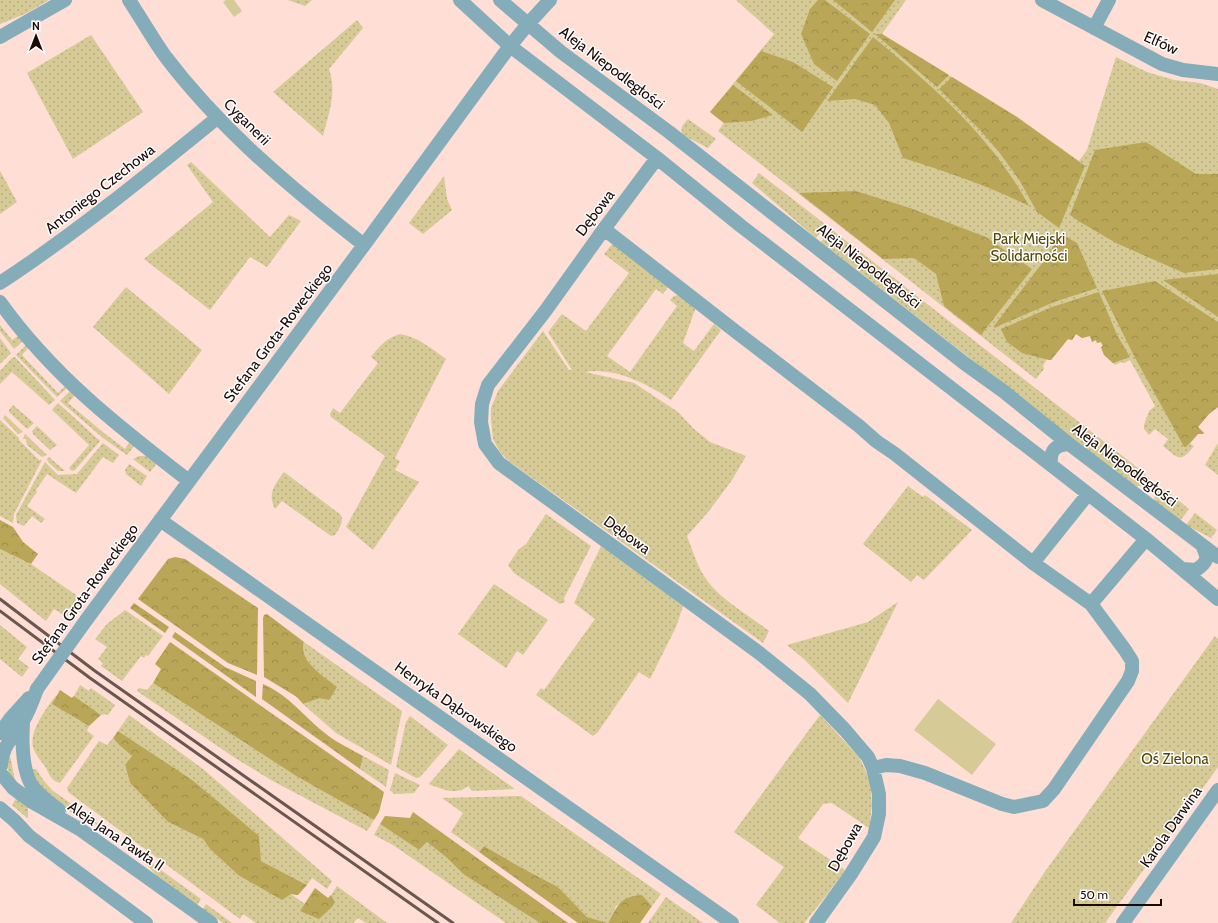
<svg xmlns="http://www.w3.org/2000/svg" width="1218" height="923" viewBox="0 0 1218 923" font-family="Cabin,sans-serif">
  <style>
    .grass { fill: url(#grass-dots) }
    .forest { fill: url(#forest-crowns) }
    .pitch { fill: #d6ca96 }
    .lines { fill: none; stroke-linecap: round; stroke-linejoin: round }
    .minor { stroke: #85adb9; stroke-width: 14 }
    .rail { stroke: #6c5650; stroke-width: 3 }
    .minor-bridge { stroke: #85adb9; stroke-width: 14 }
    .labels { text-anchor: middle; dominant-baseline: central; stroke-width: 3; stroke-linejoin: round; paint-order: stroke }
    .street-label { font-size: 15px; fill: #1a0905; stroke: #fff }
    .park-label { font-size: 15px; fill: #534603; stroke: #fff }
  </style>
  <defs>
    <pattern id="grass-dots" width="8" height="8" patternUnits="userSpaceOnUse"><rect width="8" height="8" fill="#d6ca96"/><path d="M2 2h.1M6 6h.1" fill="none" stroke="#b7ac80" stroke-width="1.8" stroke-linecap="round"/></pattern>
    <pattern id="forest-crowns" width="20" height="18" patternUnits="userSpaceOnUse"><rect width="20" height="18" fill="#b9a757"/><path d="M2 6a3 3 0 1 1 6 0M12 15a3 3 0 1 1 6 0" fill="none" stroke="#9e8e4a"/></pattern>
  </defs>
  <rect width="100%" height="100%" fill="#feded5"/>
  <path class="grass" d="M 0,0 L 49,0 L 27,13 L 0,24 Z
    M 288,0 L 312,0 L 305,6 Z
    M 736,0 L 906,0 L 882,34 L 1017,117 L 1079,161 L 1087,150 L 1116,57 L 1147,72 L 1174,80 L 1200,83 L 1218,89 L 1218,407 L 1209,414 L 1198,427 L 1204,433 L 1203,434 L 1198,434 L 1190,444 L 1194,446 C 1180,464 1178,458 1163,446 L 1168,439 L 1155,429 L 1149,435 L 1144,429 L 1144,425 L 1149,411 L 1155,406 L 1130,360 L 1124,363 L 1121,362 L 1115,365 L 1104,355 L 1101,347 L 1103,346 L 1101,342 L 1097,343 L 1096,340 L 1092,342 L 1090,336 L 1082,338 L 1076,334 L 1072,340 L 1068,339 L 1051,360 L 1047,359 L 1043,366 L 1044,369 L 1036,379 L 718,131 L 724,123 L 710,112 L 774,34 Z
    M 357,20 L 363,28 L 329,69 C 337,93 329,112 323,136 L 273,92 Z
    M 91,35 L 143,112 L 73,159 L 27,73 Z
    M 688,119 L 716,139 L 708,148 L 683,135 C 679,128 684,124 688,119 Z
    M 191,162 L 270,237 L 289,215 L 301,221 L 267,267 L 250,257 L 210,310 L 144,259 L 213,202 L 187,165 Z
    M 0,171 L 17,202 L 0,214 Z
    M 759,173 L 826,225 L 816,238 L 752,183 Z
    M 444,176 L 447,199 L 452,210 L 423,234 L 409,223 Z
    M 831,229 L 1143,472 L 1150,480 C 1144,486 1139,488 1131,484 L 821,242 Z
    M 613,243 L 668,287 L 663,294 L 656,289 L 607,356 L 630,372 L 677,306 L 670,300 L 674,296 L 678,295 L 696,307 L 683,343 L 694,351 L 714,324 L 721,330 L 671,400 C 648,384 614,367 585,372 L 634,383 L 678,412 L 694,429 L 710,442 L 746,456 L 732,480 L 709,511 L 687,536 C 693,551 698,570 709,583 C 723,601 751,617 769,631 L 763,643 L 510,462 L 500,452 L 493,439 L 491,419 L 491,408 L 498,391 L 543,331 L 569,370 L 572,370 L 548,332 L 562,314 L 586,331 L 629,273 L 604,254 Z
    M 126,287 L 202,350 L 169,394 L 93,327 Z
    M 0,325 L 12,340 L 21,334 L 23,341 L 14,349 L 0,331 Z
    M 400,334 C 418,337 432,349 446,359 L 395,458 L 400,461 L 395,470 L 419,482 L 373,550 L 346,527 L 385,456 L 331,417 L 330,414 L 333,408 L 340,413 L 378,363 L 371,357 C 381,345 385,339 400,334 Z
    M 0,338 L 11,353 L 0,364 Z
    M 26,345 L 29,347 L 22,355 L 58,393 L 65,386 L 67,388 L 57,397 L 16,355 Z
    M 15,357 L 55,400 L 49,405 L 12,372 L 0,384 L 0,371 L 12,358 Z
    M 70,391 L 75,395 L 68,403 L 104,433 L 125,449 L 130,441 L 135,445 L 127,455 L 103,438 L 60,401 Z
    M 58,403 L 100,441 L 75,470 L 72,471 L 69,468 L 89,445 L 52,410 Z
    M 13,405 L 34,423 L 27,429 L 9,412 L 9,410 Z
    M 5,415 L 23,432 L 18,434 L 3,418 Z
    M 0,420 L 19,438 L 19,440 L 39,460 L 42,460 L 14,514 L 13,523 L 0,516 Z
    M 37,426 L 57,445 L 50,450 L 33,434 L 32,431 Z
    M 25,434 L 47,455 L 42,457 L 27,445 L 26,439 L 23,439 Z
    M 103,443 L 119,455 L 113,463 L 103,457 L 76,493 L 47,474 L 36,490 L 37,492 L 27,506 L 45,519 L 41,523 L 32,516 L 24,526 L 17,523 L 16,515 L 45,462 L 58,475 L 77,474 Z
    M 1218,443 L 1218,475 L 1205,465 Z
    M 139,456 L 146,456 L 158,462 L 150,472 L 133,459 Z
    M 49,457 L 65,471 L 58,471 L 48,462 L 47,459 Z
    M 129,464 L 147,476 L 141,486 L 126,474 L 125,470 Z
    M 284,472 L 341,515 C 344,522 339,529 335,535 L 331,536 L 282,501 L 275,509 C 267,494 275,484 284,472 Z
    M 908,486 L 923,497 L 925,495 L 972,530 L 924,580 L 917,575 L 911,582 L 863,544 Z
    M 1160,487 L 1168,492 L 1189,509 L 1180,521 L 1156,503 C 1153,496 1155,493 1160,487 Z
    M 1195,513 L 1217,530 L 1211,538 L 1186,525 Z
    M 546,514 L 591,546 L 564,598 L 565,602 L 560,604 L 514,573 L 508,565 L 519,549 L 526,544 Z
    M 601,546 L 683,606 L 676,627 L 650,679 L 639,672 L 598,732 L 593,736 L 536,695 L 541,688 L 544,690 L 595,619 L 574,603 Z
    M 0,549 L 31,564 L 79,597 L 67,617 L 54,609 L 46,621 L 0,584 Z
    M 494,584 L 548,620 L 523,655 L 517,651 L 506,668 L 458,634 Z
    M 898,602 L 848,703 L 804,659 L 787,645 L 868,622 Z
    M 125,610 L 163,636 L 148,656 L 146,655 L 144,658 L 141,656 L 122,681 L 101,666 L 103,663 L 98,659 L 107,647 L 95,639 L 107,624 Z
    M 0,625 L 27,647 L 18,659 L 29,667 L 22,677 L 0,659 Z
    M 1215,636 L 1218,639 L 1218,767 L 1105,923 L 1011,923 L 1044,873 Z
    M 304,642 L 402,711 L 391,765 L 336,733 L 303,704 L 320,698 L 336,687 C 324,676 298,661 304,642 Z
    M 153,683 L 296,776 L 374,820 L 367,831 L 271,780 L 235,758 L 137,691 L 139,688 L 147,690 Z
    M 80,685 L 89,691 L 91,688 L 115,705 L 108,715 L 105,714 L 101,715 L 74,696 Z
    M 57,694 L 53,704 L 89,726 L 87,731 L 94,736 L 60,783 C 53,782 49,775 46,768 C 42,762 35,754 33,747 C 29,730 48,706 57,694 Z
    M 129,715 L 203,769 L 332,881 L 327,889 L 312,878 L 307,885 L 261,861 L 224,808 L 191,779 L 118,731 Z
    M 820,715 L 859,757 L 870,780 L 872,805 L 869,828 L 832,803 L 823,804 L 798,838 L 845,870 L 826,896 L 804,923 L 780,923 L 756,905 L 784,867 L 734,832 Z
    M 410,716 L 448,745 L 420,777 L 416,778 L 396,767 L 406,722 Z
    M 113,738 L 118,744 L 132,756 L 125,766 L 130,783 L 168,822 L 203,839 L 210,849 L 238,875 L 291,894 L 305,904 L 300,911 L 334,902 L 331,895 L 337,886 L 387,923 L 366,923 L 358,918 L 353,923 L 256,923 L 243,914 L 240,919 L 68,792 L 67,788 L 99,741 L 107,745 Z
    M 459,749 L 515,789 L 472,791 L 468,786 C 457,796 442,789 429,784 Z
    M 10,755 L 15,781 C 6,773 7,766 10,755 Z
    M 363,756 L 389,770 L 386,787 L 360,769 Z
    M 36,769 L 44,781 L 52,790 L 99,824 L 98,825 L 75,815 L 41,790 L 31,770 Z
    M 395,773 L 420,785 L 414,793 L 394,794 L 390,790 Z
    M 18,795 L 28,808 L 28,818 L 27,818 L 12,805 Z
    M 521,796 L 661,894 L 652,906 L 642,895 L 616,906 L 608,923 L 587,917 L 558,887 L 522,868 L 484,846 L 479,852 L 451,832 L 463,813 L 442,798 Z
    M 380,824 L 419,850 L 427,842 L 447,858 L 463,874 L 540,923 L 506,923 L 393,845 L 374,835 Z
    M 136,852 L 201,899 L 197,905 L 157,876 L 136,853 Z
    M 666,897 L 703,923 L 648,923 Z
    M 206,904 L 232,923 L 223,923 L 203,909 Z"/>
  <path class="forest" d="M 818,0 L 825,0 L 870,34 L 837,81 L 814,64 L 801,34 L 810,9 Z
    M 833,0 L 895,0 L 872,32 Z
    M 875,34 L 882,34 L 949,75 L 937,87 Z
    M 873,37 C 933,86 992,137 1029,206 C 987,185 947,172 903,158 L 889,123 L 875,105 L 855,99 L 827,101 Z
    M 761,51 L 793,62 L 833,87 L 802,132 L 736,81 Z
    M 952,77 L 1017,117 L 1085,166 L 1059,228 L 1037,212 L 1020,181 L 999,152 L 979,129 L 939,89 Z
    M 733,85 L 773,115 L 751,121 L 724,123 L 710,112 Z
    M 1146,142 L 1196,174 L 1218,174 L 1218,269 L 1184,273 L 1116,243 L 1080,222 L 1070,215 L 1095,150 Z
    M 856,191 L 910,208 L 986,237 L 1032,269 L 981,335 L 944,306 L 936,274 L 914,258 L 883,259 L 799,193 Z
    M 1061,234 L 1077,243 L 1097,288 L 1054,302 L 994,328 L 994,326 L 1046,258 Z
    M 1218,274 L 1218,317 L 1163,280 Z
    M 1155,281 L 1218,322 L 1218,407 L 1209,414 L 1198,427 L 1204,433 L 1203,434 L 1198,434 L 1186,447 L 1184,447 L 1177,434 L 1133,354 L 1102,291 Z
    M 1099,292 L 1117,335 L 1130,357 L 1113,363 L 1104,355 L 1101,347 L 1103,346 L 1101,342 L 1097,343 L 1096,340 L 1092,342 L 1090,336 L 1082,338 L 1076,334 L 1072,340 L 1068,339 L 1051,360 L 1049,360 L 1022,353 L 1007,342 L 1001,329 L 1052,307 Z
    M 0,520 L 13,527 L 23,542 L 38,554 L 31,564 L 0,549 Z
    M 175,557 L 185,559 L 258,608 L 257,675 L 228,663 L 138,599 L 168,559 Z
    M 134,603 L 169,627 L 165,633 L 130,608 Z
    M 267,614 L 304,642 C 298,661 324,676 337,687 L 329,700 L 320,698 L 303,704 L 297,697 L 264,677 L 263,618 L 264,615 Z
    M 175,632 L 225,667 L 256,681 L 256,697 L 172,637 Z
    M 170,642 L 384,792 L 379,812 L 374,820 L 296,776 L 153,683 L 161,669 L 155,664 Z
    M 263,684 C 290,696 303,716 326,734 C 337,743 351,749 363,756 L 360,769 L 262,699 Z
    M 60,690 L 72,698 L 74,696 L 101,715 L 89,726 L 52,704 Z
    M 118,731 L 191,779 L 259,836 L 261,861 L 307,885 L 298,895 L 291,894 L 282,900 L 238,875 L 210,849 L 203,839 L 168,822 L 130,783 L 125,765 L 132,756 L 118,744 L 113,738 Z
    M 413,812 L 568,923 L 540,923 L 463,874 L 447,858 L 427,842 L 419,850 L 380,824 L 385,816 L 410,818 Z
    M 484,846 L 522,868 L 558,887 L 587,917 L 608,923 C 617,906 621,896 642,895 L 652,906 L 640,923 L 578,923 L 479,852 Z
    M 315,888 L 328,898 L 331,895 L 335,902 L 332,907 L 319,919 L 300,911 Z"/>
  <path class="pitch" d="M 226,0 L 234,0 L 242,11 L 234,17 L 223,2 Z
    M 938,699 L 996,744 L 972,775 L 914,730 Z"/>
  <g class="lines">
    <path class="minor" d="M 129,0 C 141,18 152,38 165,56 C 221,130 292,189 364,245
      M 460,0 L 510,46 L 657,158 L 741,226 L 1051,465 L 1146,539 L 1218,599
      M 500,0 L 561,52 L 669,132 L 964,363 L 1003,391 L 1069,444 L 1218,557
      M 1042,0 L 1162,64 L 1183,70 L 1218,74
      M 1094,28 L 1109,0
      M 0,37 L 65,0
      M 657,158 L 604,229 L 546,310 L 488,385 L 482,404 L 481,422 L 485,444 L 499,463 L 758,652 L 810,694 L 845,730 L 868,757 L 873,768 L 879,794 L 879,814 L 874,837 L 851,874 L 816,923
      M 604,229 L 735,331 L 859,426 L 876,441 L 895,454 L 1033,563 L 1091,604 L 1125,650 L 1132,661 L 1132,671 L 1128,681 L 1054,789 L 1043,801 L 1014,807 L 1002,804 L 925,773 L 900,766 L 886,765 L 873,768
      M 0,283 C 76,233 147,175 217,118
      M 0,302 C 52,375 119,427 189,481
      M 1051,465 C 1050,451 1054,445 1069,444
      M 160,520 L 732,923
      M 1033,563 L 1088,494
      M 1182,569 L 1196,570 C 1209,561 1208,558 1202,545
      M 1091,604 L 1146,539
      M 87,619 L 364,245 L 510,46 L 528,24 L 550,0
      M 23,722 C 22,740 22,768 31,784 C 37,794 50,803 59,810
      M 0,733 L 10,719 L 29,698
      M 1,766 C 3,742 13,740 23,721 C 29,711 33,700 37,689
      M 3,776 L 13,788 L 32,802 L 81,830 L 211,923
      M 0,808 L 15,821 L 29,836 L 146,923
      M 1123,923 L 1218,790"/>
    <path class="rail" d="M 0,599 L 95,671 L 453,923
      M 0,611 L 90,678 L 438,923"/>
    <path class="minor-bridge" d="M 37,689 L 87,619"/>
  </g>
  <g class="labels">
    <g class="street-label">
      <text transform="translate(1161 43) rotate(24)">Elfów</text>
      <text transform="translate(612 68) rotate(37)">Aleja Niepodległości</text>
      <text transform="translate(247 122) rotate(45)">Cyganerii</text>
      <text transform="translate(100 189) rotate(-38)">Antoniego Czechowa</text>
      <text transform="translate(595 213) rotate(-53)">Dębowa</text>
      <text transform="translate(869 266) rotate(38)">Aleja Niepodległości</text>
      <text transform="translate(278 333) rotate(-53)">Stefana Grota-Roweckiego</text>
      <text transform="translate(1125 465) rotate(37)">Aleja Niepodległości</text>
      <text transform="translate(627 535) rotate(36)">Dębowa</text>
      <text transform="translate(85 594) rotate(-54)">Stefana Grota-Roweckiego</text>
      <text transform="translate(456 707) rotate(35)">Henryka Dąbrowskiego</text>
      <text transform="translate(1171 827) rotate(-55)">Karola Darwina</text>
      <text transform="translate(116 836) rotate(34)">Aleja Jana Pawła II</text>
      <text transform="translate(845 847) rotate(-61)">Dębowa</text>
    </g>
    <g class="park-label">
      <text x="1029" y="239">Park Miejski<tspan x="1029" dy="17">Solidarności</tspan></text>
      <text x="1175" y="759">Oś Zielona</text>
    </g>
  </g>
  <g transform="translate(36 36)" stroke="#ffffff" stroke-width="3" paint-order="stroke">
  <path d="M0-3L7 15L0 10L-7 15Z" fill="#1a0905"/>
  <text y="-6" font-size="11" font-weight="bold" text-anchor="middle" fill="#1a0905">N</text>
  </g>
  <path d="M1074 899v6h87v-6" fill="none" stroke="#1a0905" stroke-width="2"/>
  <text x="1080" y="899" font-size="12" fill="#1a0905" stroke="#ffffff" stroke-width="3" paint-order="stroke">50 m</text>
</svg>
